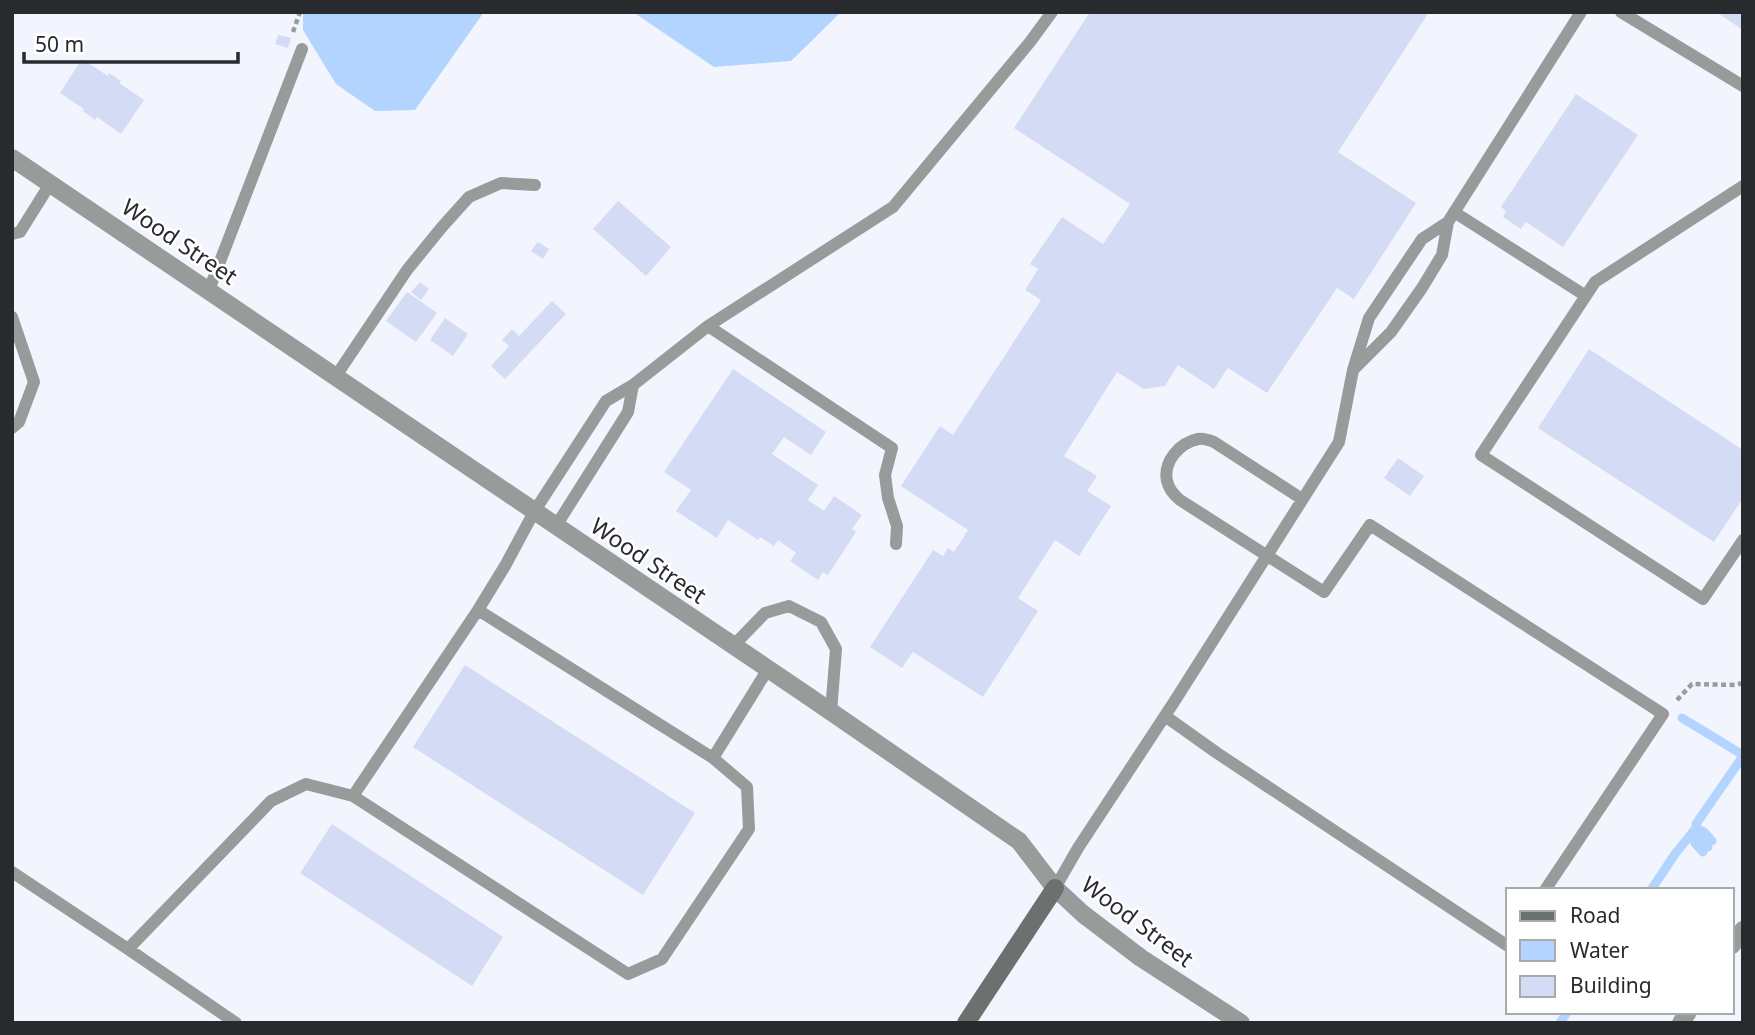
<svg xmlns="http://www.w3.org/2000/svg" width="1755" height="1035" viewBox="0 0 1755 1035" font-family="'Noto Sans',sans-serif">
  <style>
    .water { fill: #b2d4fe }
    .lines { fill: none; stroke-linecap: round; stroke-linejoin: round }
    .stream { stroke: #b2d4fe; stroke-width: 9 }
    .building { fill: #d3dcf4 }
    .path { stroke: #999ba2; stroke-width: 4.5; stroke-dasharray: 5 3.5; stroke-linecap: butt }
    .lane { stroke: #979b99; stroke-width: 12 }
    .street { stroke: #979b99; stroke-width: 18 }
    .secondary { stroke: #6b716e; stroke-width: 18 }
    .labels { text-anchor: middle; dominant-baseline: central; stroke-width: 5; stroke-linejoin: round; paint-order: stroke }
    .street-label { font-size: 23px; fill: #292a2e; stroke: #fff }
  </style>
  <rect width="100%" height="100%" fill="#f2f5fe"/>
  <path class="water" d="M 303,12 L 484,12 L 415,110 L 375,111 L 336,84 L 303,30 Z
    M 633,12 L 841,12 L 791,61 L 714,67 Z"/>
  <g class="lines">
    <path class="stream" d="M 1682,718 L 1743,755
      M 1696,829 L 1695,843 L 1703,852
      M 1697,829 L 1704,832 L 1712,841
      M 1708,847 L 1700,837 L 1696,824 L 1743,756
      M 1651,890 L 1675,854 L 1696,828
      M 1560,1023 L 1567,1012"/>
  </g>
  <path class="building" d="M 1090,12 L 1429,12 L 1338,152 L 1416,203 L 1354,299 L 1337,288 L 1267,393 L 1228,368 L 1214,389 L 1178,365 L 1165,386 L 1144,389 L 1117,372 L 1064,456 L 1097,476 L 1087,491 L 1111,506 L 1079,556 L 1055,540 L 1018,598 L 1038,611 L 983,697 L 913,652 L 902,668 L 870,647 L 933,550 L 943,556 L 948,548 L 954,552 L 968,530 L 901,486 L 940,426 L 953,435 L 1041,300 L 1025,290 L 1038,269 L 1030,264 L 1062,217 L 1103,244 L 1130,204 L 1014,128 Z
    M 1716,12 L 1743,12 L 1743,30 Z
    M 278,35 L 291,38 L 288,48 L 275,44 Z
    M 82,59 L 108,76 L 109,73 L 121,81 L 119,83 L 144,100 L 121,134 L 97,117 L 95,120 L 83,111 L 84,109 L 60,93 Z
    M 1576,94 L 1638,135 L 1563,247 L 1526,222 L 1521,229 L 1503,217 L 1506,211 L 1501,207 Z
    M 618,201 L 671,247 L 646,276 L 593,229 Z
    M 538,242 L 549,249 L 543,259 L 531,251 Z
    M 420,282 L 429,289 L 421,300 L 411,292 Z
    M 407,292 L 437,313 L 416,342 L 386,321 Z
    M 552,301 L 566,314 L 505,379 L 491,366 L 509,346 L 502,340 L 512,329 L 519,336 Z
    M 445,318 L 468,334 L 453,356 L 430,340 Z
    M 1589,349 L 1743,450 L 1743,498 L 1714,542 L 1538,428 Z
    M 733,369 L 826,432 L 811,455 L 784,437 L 772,454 L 818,485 L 808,500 L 824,511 L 834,496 L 862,515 L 852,529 L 856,532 L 828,575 L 823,572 L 818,580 L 790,561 L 796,553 L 778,540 L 774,546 L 760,537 L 758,540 L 728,520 L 717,538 L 676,511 L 691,490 L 664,472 Z
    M 1398,458 L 1424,476 L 1410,496 L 1384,478 Z
    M 465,665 L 695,813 L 643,895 L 413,747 Z
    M 332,824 L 503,937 L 472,986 L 300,873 Z"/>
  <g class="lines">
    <path class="path" d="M 293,32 L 300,12
      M 1677,700 L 1692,684 L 1735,685 L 1743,683"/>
    <path class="lane" d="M 1621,12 L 1743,86
      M 1743,186 L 1595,282 L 1481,455 L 1703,599 L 1743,540
      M 1454,212 L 1586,296
      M 1448,222 L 1442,255 L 1422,288 L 1391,332 L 1353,370 L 1369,318 L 1422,239 Z
      M 1448,222 L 1581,12
      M 12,234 L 20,232 L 50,184
      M 209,290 L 302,49
      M 12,317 L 34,382 L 19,422 L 12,428
      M 708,326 L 892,448 L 885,475 L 888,498 L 897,526 L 896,544
      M 336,376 L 407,270 L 442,227 L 469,197 L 501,183 L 535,185
      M 633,385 L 708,326 L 893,207 L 1030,42 L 1052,12
      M 1302,499 L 1214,442 C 1209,440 1203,438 1198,439 C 1179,443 1163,462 1167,481 C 1169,490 1174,495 1180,500 L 1324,592 L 1370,525 L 1663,714 L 1545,890
      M 556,526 L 628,412 L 633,385 L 606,401 L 534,512 L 505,566 L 478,610 L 353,796 L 628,974 L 662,959 L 749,829 L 747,787 L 713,758 L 768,669
      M 478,610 L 713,758
      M 733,646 L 765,613 L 789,606 L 821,622 L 836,649 L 831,712
      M 1165,716 L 1217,753 L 1508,946
      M 12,872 L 128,949 L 271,801 L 306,784 L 353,796
      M 1055,888 L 1078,848 L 1174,702 L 1339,442 L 1353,370
      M 128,949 L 236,1023"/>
    <path class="street" d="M 12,158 L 811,698 L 1019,841 L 1055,888 L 1083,914 L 1141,958 L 1241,1023
      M 1732,945 L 1743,930
      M 1681,1023 L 1688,1012"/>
    <path class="secondary" d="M 966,1023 L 1055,888"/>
  </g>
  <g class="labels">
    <g class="street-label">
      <text transform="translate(180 241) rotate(34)">Wood Street</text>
      <text transform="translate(649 560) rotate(34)">Wood Street</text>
      <text transform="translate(1138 921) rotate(37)">Wood Street</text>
    </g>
  </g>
  <rect width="1755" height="1035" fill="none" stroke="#292a2e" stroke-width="28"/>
  <rect x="1506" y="888" width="228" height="126" fill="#ffffff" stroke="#a9aaab" stroke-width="2"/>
  <rect x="1520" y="911" width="35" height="10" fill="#6b716e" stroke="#a9aaab" stroke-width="2"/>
  <text x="1570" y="923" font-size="21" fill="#292a2e">Road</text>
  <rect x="1520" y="940" width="35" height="21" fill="#b2d4fe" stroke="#a9aaab" stroke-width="2"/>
  <text x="1570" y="958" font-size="21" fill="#292a2e">Water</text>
  <rect x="1520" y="976" width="35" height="21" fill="#d3dcf4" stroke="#a9aaab" stroke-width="2"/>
  <text x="1570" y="993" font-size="21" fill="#292a2e">Building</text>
  <path d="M24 52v10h214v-10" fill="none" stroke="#292a2e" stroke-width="3.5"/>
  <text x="35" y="52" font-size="21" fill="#292a2e" stroke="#ffffff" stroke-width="5" paint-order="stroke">50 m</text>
</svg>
